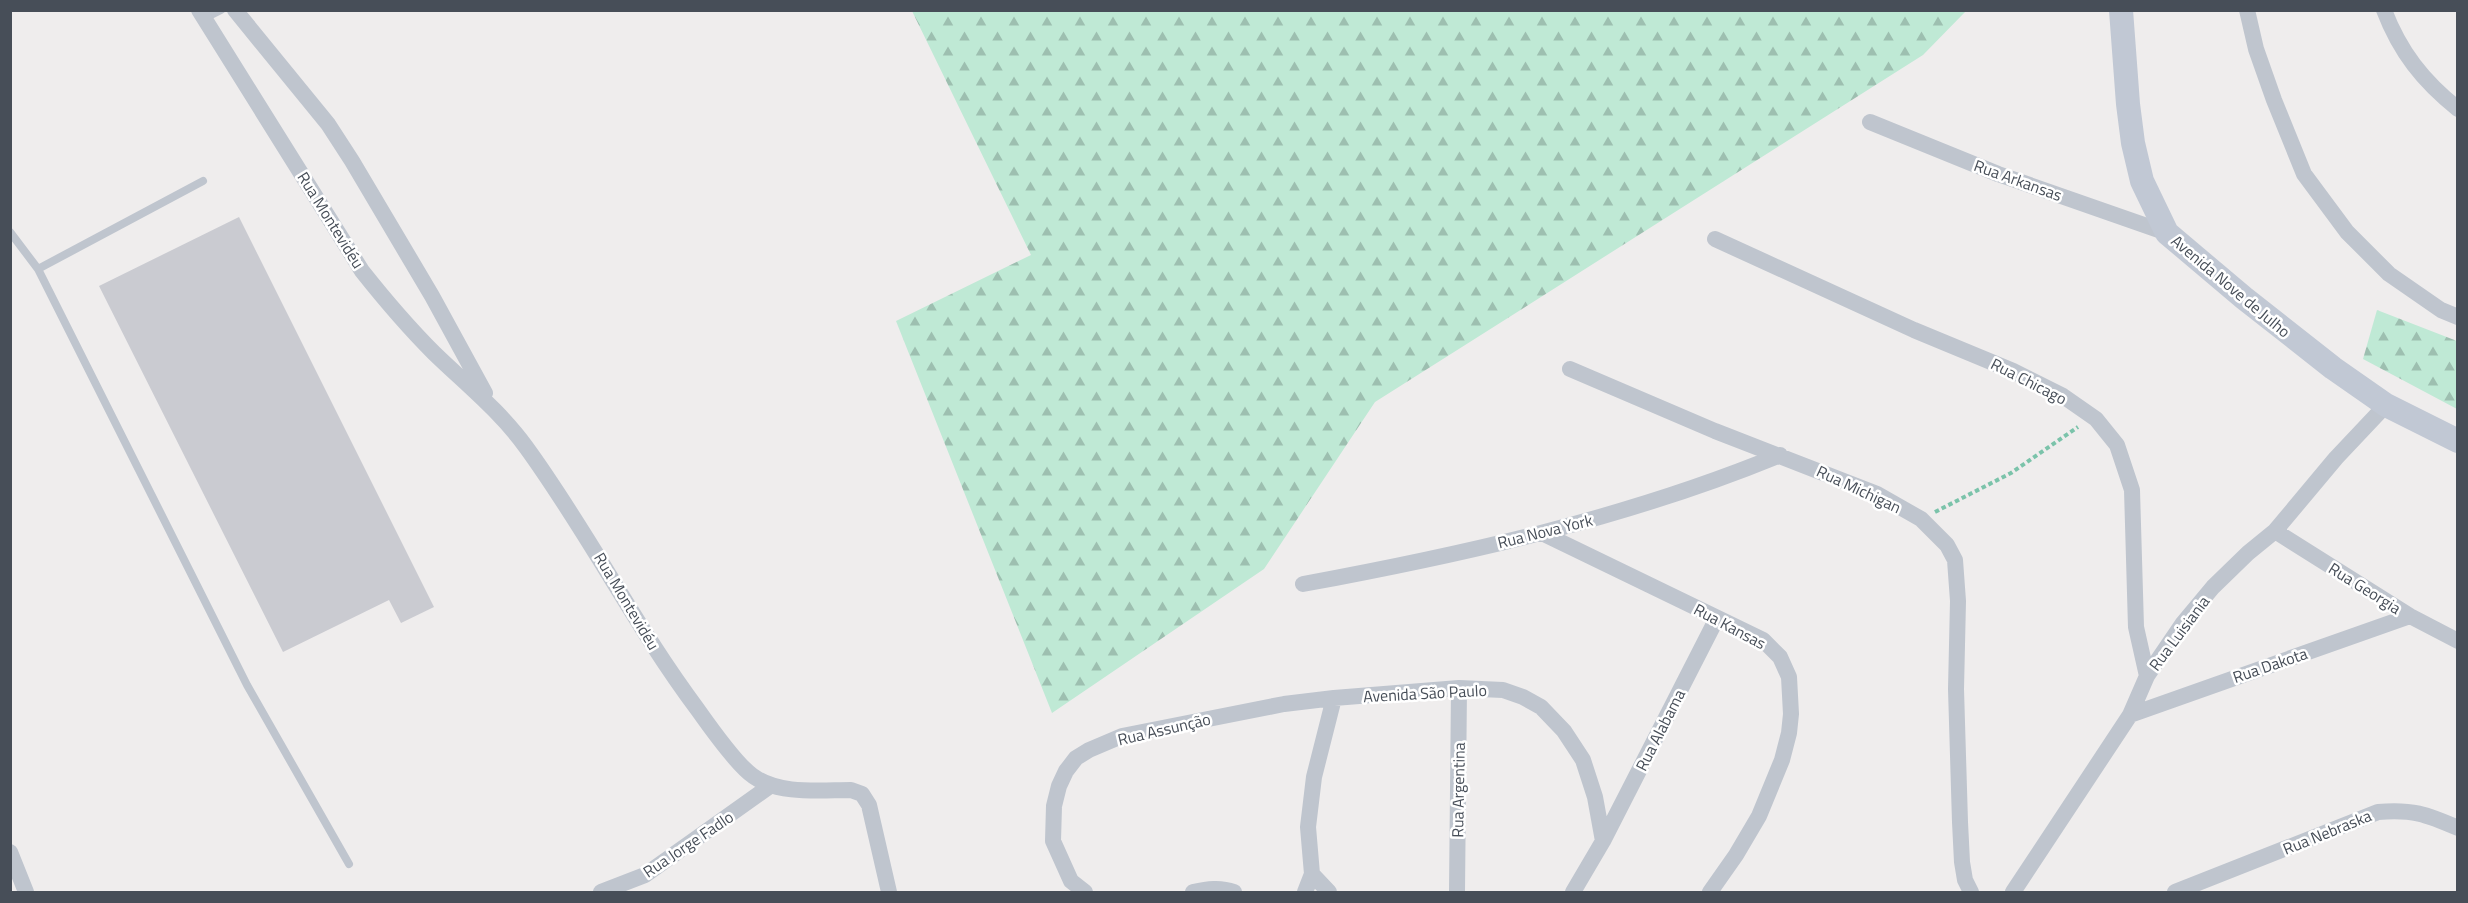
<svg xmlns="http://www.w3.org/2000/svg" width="2468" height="903" viewBox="0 0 2468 903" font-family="'Titillium Web',sans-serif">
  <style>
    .forest { fill: url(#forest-firs) }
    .building { fill: #cacbd1 }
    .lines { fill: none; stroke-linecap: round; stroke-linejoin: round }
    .path { stroke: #7bc3aa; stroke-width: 4; stroke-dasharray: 4.5 3; stroke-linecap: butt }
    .service { stroke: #bfc5ce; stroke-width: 8 }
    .minor { stroke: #bfc5ce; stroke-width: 16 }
    .secondary { stroke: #c1c8d4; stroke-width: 24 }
    .labels { text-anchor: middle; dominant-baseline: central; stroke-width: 5; stroke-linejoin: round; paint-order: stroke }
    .street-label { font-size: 16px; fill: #474e58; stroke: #fff }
  </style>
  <defs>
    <pattern id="forest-firs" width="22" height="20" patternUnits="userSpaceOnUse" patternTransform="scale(1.5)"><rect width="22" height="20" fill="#bfe9d5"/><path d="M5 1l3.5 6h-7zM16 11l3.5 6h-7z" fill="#9dbfb0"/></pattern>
  </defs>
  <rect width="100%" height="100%" fill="#efeded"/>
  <path class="forest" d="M 912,11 L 1966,11 L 1923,55 L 1375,402 L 1264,569 L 1052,713 L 896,321 L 1031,255 Z
    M 2377,310 L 2457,341 L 2457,409 L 2363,359 Z"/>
  <path class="building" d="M 239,217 L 434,607 L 401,623 L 389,600 L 283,652 L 99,286 Z"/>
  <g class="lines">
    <path class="path" d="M 1935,512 L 2011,473 L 2078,427"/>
    <path class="service" d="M 203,19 L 221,10
      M 10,232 L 38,269 L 247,685 L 349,864
      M 38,269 L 203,181"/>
    <path class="minor" d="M 199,10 L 362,271 C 385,300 408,327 434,353 C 466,384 500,411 526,447 C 588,532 635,626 698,710 C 710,727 737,765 753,776 C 779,795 820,790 851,790 L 862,794 L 869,805 L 889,892
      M 235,10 L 328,124 L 352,161 L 432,296 L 485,393
      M 2247,10 L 2256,49 L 2274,100 L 2304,174 L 2347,232 L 2389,274 L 2441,310 L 2458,317
      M 2384,10 C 2400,52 2423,81 2458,109
      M 1870,122 L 1998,174 L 2167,233
      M 1715,239 L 1914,330 L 2013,371 L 2063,396 L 2096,419 L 2117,445 L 2132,490 L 2136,627 L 2147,676
      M 1570,369 L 1715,431 L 1877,494 L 1921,519 L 1947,545 L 1955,560 L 1958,601 L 1956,689 L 1960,822 L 1962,862 L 1965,880 L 1971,892
      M 2275,531 L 2410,616 L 2458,641
      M 1542,533 L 1763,640 L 1780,657 L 1789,677 L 1791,714 L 1789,733 L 1782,760 L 1759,816 L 1736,855 L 1710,892
      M 1303,584 C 1465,554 1627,518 1780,455
      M 2130,715 L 2410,616
      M 1603,841 L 1717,618
      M 10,852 L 26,892
      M 601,892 L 645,875 L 770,786
      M 1085,892 L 1071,881 L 1053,841 L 1054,806 L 1059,786 L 1066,771 L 1076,758 L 1089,750 L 1122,736 L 1284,704 L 1334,698 L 1459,688 L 1503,690 L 1523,697 L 1541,707 L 1564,731 L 1583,760 L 1595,797 L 1603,841 L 1573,892
      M 1193,892 C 1207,889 1220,887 1234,892
      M 1305,892 L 1312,874
      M 1329,892 L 1312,874 L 1308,827 L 1314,777 L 1334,698
      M 1457,892 L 1459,688
      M 2013,892 L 2130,715 L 2147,676 L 2183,623 L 2213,587 L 2248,553 L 2275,531 L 2336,458 L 2386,405
      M 2175,892 L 2378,812 C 2412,809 2426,814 2458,828"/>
    <path class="secondary" d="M 2121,10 L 2128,104 L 2133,143 L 2142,181 L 2167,233 L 2244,298 L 2333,368 L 2386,405 L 2458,441"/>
  </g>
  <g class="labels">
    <g class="street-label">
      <text transform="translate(2018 180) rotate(20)">Rua Arkansas</text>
      <text transform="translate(331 220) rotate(58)">Rua Montevidéu</text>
      <text transform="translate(2231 286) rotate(40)">Avenida Nove de Julho</text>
      <text transform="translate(2029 381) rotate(27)">Rua Chicago</text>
      <text transform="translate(1859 489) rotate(25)">Rua Michigan</text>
      <text transform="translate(1545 531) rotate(-14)">Rua Nova York</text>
      <text transform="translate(2365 588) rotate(32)">Rua Georgia</text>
      <text transform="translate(627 601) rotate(59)">Rua Montevidéu</text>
      <text transform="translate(1730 626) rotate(28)">Rua Kansas</text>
      <text transform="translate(2179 633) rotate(-53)">Rua Luisiania</text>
      <text transform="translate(2270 665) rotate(-19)">Rua Dakota</text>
      <text transform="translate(1425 693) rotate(-3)">Avenida São Paulo</text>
      <text transform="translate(1164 729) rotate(-13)">Rua Assunção</text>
      <text transform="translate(1660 730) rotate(-63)">Rua Alabama</text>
      <text transform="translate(1458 790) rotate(-89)">Rua Argentina</text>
      <text transform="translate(2327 832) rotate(-22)">Rua Nebraska</text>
      <text transform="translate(688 844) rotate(-34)">Rua Jorge Fadlo</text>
    </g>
  </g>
  <rect width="2468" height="903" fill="none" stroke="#474e58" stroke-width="24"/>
</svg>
